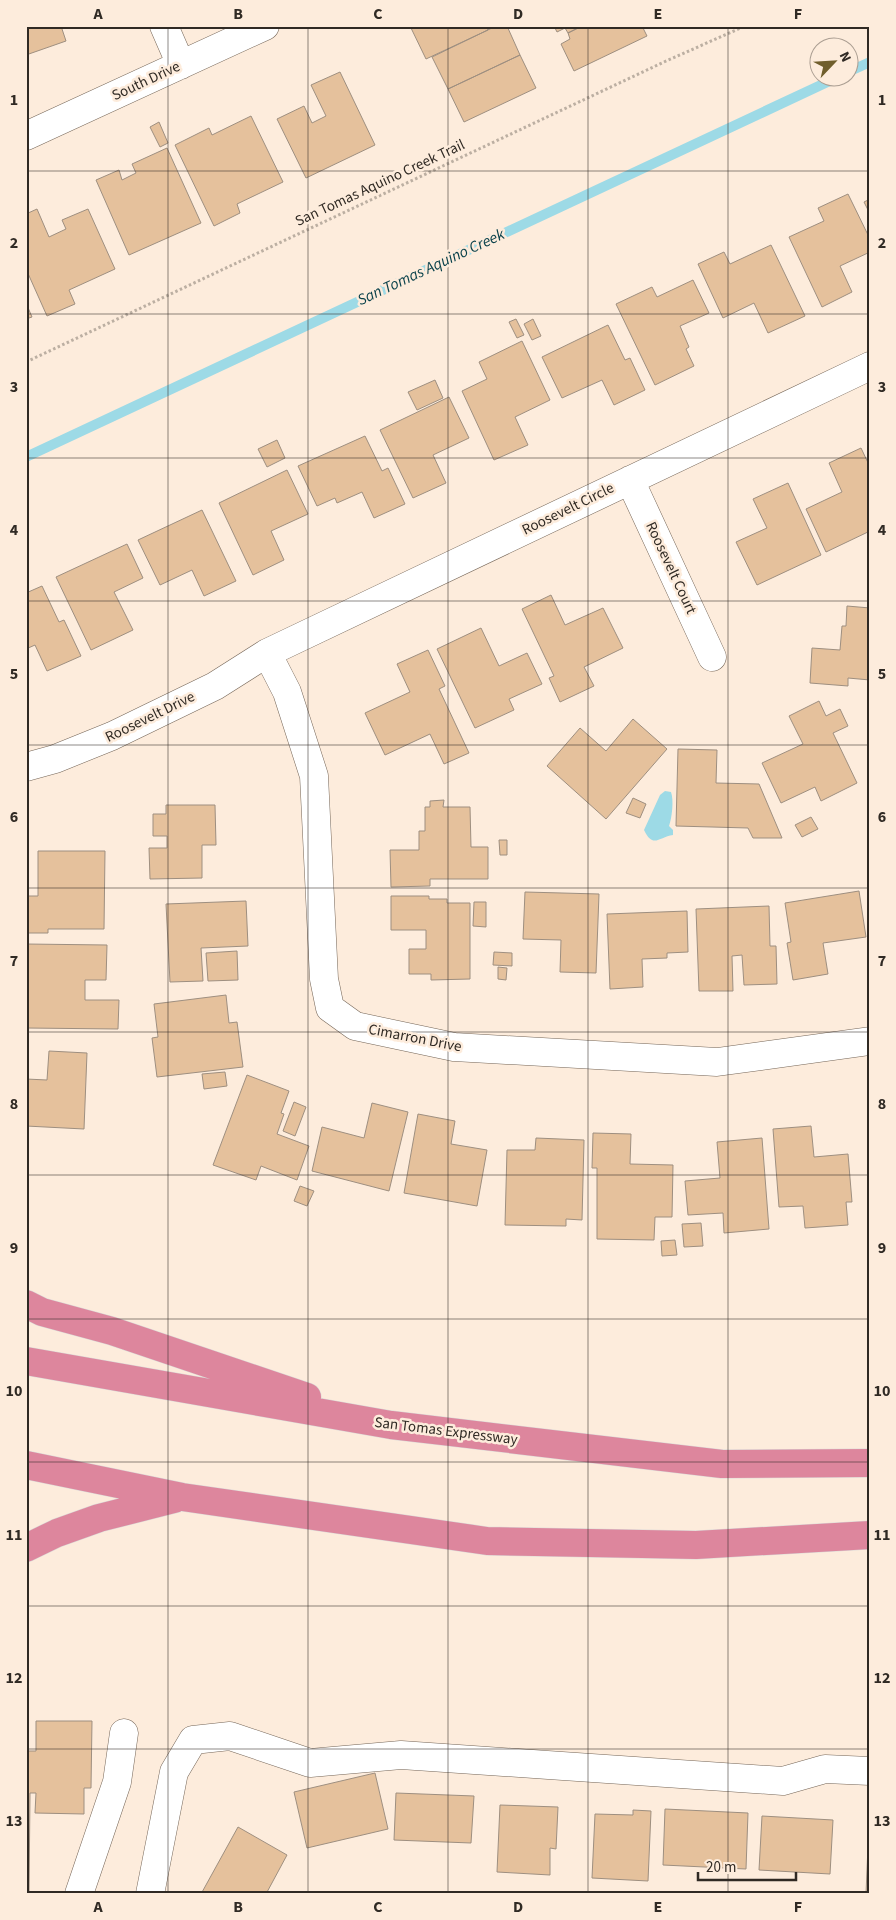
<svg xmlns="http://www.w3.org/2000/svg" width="896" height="1920" viewBox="0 0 896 1920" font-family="'Source Sans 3',sans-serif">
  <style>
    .water { fill: #9ddae6 }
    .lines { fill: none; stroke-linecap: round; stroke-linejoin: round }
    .stream { stroke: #9ddae6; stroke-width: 10 }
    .building { fill: #e5c19c; stroke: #9e8f80 }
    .minor-casing { stroke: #756658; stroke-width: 29 }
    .highway-casing { stroke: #dad9d8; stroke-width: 29 }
    .path { stroke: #bcafa2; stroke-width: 3; stroke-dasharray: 2.5 2.5; stroke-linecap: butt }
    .minor { stroke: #fff; stroke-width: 28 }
    .highway { stroke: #dd869d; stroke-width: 28 }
    .grid { fill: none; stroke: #302a24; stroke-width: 1; stroke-opacity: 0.55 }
    .labels { text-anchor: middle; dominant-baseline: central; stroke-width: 5; stroke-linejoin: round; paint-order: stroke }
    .street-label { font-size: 15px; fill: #302a24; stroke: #fdecdc }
    .water-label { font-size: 16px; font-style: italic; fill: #063f49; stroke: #fdecdc }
    .neatline { fill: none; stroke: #302a24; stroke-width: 2 }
    .grid-label { font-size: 16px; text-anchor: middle; font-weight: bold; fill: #302a24 }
  </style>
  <rect width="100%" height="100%" fill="#fdecdc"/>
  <path class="water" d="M 665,791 L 671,792 C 674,800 672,818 669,826 L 673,830 L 673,835 C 659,837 653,849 644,830 L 660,795 Z"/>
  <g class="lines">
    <path class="stream" d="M 848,72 L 870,62
      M 26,457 L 836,78"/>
  </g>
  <path class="building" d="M 26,26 L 61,26 L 66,41 L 26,55 Z
    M 415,26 L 486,26 L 488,30 L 426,59 L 411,28 Z
    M 496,26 L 507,26 L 520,55 L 448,89 L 432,57 Z
    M 554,26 L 582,26 L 568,33 L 565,28 L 557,32 Z
    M 582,26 L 642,26 L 647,36 L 574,71 L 561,44 L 570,39 L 568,33 Z
    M 520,55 L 536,88 L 464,122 L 448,89 Z
    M 340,72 L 375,145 L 306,178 L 277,119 L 304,106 L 312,123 L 326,116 L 311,85 Z
    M 251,116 L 283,182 L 237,204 L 240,213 L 214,226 L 175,145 L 209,128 L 212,135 Z
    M 159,122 L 168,143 L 160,147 L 150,127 Z
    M 167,148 L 201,223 L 129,255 L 96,180 L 119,170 L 122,180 L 136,173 L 132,164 Z
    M 848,194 L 870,239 L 870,252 L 840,266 L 852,292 L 822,307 L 789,237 L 824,221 L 818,208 Z
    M 870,199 L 870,214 L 864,202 Z
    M 37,209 L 49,237 L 66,229 L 62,220 L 88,209 L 115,269 L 69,290 L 75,304 L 47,316 L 26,269 L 26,214 Z
    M 771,245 L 805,316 L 768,333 L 754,303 L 723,318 L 698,264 L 724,252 L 730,264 Z
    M 693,280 L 709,313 L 680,326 L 689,347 L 686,349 L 694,366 L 655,385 L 616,304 L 652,287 L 657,297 Z
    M 26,303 L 32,317 L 26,319 Z
    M 516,319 L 524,335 L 517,338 L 509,322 Z
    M 533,319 L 541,336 L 532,340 L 524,324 Z
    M 608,325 L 625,360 L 630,358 L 645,390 L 614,405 L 602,380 L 562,398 L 542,357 Z
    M 522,341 L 550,400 L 515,417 L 528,445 L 494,460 L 462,391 L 487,379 L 479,362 Z
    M 435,380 L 443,398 L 417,410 L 408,392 Z
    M 449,397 L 469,438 L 433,455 L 446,483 L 413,498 L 380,430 Z
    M 365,436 L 382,471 L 388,468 L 405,504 L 374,518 L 362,492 L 337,503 L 335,498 L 317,506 L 298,466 Z
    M 277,440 L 285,458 L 267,467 L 258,449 Z
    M 861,448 L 870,467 L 870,531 L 826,552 L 806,509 L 842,492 L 829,463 Z
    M 287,470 L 308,514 L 271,531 L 284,560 L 253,575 L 219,503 Z
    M 788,483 L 821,555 L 757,585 L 736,542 L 767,528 L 753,499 Z
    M 202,510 L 236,581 L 204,596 L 192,570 L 160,585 L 138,540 Z
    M 127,544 L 143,578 L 114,592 L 133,630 L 91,650 L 56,577 Z
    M 42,586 L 59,622 L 64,620 L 81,656 L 47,671 L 35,645 L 26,649 L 26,593 Z
    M 551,595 L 565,625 L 603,608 L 623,648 L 584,667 L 594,686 L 560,702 L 549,678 L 554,676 L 522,609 Z
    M 847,606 L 870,608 L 870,680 L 848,678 L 848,686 L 810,683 L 812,648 L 840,650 L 842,626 L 846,626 Z
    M 481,628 L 499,666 L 527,653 L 542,684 L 509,699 L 514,710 L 475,728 L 437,649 Z
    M 428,650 L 445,686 L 439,689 L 469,753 L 444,764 L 430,734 L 385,755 L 365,713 L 410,692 L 397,664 Z
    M 819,701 L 826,716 L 840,709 L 848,726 L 833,733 L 857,783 L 821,801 L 815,787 L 781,803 L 762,763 L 803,744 L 789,716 Z
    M 633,719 L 667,749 L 606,819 L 547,766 L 580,728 L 606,751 Z
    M 678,749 L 717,750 L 716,783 L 759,784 L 782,838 L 753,838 L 748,828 L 676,826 Z
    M 633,798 L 646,804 L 640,818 L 626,813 Z
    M 444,800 L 443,807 L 470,807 L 471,847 L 488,847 L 488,879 L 430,879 L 430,886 L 391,887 L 390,850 L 419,850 L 419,831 L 425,831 L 425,807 L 430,807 L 430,801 Z
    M 166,805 L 215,805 L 216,845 L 202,845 L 202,878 L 150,879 L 149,848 L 167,848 L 167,836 L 153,836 L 153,814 L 166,814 Z
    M 811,817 L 818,829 L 802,837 L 795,825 Z
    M 499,840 L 507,840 L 507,855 L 500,855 Z
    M 38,851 L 105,851 L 104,929 L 48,929 L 48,933 L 26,933 L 26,896 L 38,896 Z
    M 859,891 L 866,937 L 823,943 L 828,974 L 793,980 L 787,943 L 791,942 L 785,903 Z
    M 525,892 L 599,894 L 596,973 L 560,972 L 561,940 L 523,939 Z
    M 391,896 L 429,896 L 429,899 L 447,899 L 447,903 L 470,903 L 470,979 L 431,980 L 431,974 L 409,974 L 409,949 L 426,949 L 426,930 L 391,930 Z
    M 246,901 L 248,946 L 201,948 L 203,981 L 170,982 L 166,904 Z
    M 474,902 L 486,902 L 486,927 L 473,926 Z
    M 769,906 L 770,946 L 776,946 L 777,984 L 744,985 L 742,955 L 732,956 L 733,991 L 699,991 L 696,909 Z
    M 687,911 L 688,952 L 667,953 L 667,958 L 642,959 L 643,987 L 610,989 L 607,914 Z
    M 26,944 L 107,945 L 106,980 L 85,980 L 85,1000 L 119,1000 L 118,1029 L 26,1028 Z
    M 237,951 L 238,980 L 208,981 L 206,953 Z
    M 494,952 L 512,953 L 512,966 L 493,965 Z
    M 498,967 L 507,968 L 506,980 L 498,979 Z
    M 226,995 L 229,1023 L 237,1022 L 243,1067 L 157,1077 L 152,1038 L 158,1037 L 154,1004 Z
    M 49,1051 L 87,1053 L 84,1129 L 26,1126 L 26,1079 L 47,1080 Z
    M 225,1072 L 227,1086 L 204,1089 L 202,1074 Z
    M 247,1075 L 289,1091 L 281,1113 L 284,1114 L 277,1134 L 309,1146 L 297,1180 L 261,1166 L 256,1180 L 213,1165 Z
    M 294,1102 L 306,1107 L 295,1136 L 283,1131 Z
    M 372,1103 L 408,1112 L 389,1191 L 312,1171 L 322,1127 L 364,1138 Z
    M 418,1114 L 455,1121 L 451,1144 L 487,1150 L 477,1206 L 404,1193 Z
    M 811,1126 L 814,1157 L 848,1154 L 852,1202 L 846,1202 L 848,1225 L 805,1228 L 803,1206 L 779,1207 L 773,1129 Z
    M 593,1133 L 631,1134 L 630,1164 L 673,1165 L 672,1217 L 655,1217 L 654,1240 L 597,1239 L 597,1168 L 592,1168 Z
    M 536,1138 L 584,1140 L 582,1220 L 566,1219 L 566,1226 L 505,1225 L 507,1150 L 535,1150 Z
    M 762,1138 L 769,1229 L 724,1233 L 723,1213 L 688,1215 L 685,1181 L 720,1178 L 717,1142 Z
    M 300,1186 L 314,1191 L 307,1206 L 294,1201 Z
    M 701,1223 L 703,1246 L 684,1247 L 682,1224 Z
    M 675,1240 L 677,1255 L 662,1256 L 661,1241 Z
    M 36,1721 L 92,1721 L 91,1788 L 84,1788 L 84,1814 L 35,1813 L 36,1793 L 30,1793 L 29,1894 L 26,1894 L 26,1751 L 36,1751 Z
    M 375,1773 L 388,1829 L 307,1848 L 294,1792 Z
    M 396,1793 L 474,1796 L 471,1843 L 394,1840 Z
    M 500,1805 L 558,1807 L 556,1849 L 550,1848 L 550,1875 L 497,1872 Z
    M 665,1809 L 748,1813 L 746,1869 L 663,1865 Z
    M 633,1810 L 651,1811 L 648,1881 L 592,1878 L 595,1814 L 633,1815 Z
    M 762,1816 L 833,1820 L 830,1874 L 759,1870 Z
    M 869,1821 L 870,1894 L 866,1894 Z
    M 238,1827 L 287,1855 L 266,1894 L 201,1894 Z"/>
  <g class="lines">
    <g class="minor-casing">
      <path id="minor" d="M 164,26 L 181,65
        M 26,136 L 265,26
        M 630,480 L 712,657
        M 267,653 L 287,692 L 314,776 L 324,979 L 330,1008 L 355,1026 L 454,1047 L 717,1062 L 870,1041
        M 26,767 L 55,759 L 112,736 L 215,686 L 267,653 L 870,366
        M 79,1894 L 117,1782 L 124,1733
        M 150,1894 L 174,1772 L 193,1740 L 230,1736 L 310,1763 L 401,1755 L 783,1781 L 825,1769 L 870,1771"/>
    </g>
    <g class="highway-casing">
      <path id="highway" d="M 26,1304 L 42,1312 L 112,1331 L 307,1397
        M 26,1361 L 391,1425 L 722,1464 L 870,1463
        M 26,1465 L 182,1497 L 487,1541 L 696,1545 L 870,1535
        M 26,1548 L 57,1533 L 99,1518 L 174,1499"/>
    </g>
    <path class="path" d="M 26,362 L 664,62 L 745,26"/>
    <use href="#minor" class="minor"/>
    <use href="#highway" class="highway"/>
  </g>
  <path class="grid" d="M 168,26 L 168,1894M 308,26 L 308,1894M 448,26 L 448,1894M 588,26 L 588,1894M 728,26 L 728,1894M 26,171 L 870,171M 26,314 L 870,314M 26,458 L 870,458M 26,601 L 870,601M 26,745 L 870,745M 26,888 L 870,888M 26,1032 L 870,1032M 26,1175 L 870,1175M 26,1319 L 870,1319M 26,1462 L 870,1462M 26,1606 L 870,1606M 26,1749 L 870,1749"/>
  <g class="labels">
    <g class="street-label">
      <text transform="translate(146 81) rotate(-25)">South Drive</text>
      <text transform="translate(380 183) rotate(-25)">San Tomas Aquino Creek Trail</text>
      <text transform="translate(568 509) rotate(-26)">Roosevelt Circle</text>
      <text transform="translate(671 568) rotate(65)">Roosevelt Court</text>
      <text transform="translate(150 717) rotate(-26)">Roosevelt Drive</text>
      <text transform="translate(415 1038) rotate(11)">Cimarron Drive</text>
      <text transform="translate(446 1431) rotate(7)">San Tomas Expressway</text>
    </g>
    <g class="water-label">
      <text transform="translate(431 267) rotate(-25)">San Tomas Aquino Creek</text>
    </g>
  </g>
  <rect width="896" height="1920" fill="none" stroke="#fdecdc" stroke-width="55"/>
  <g transform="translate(834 62) rotate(65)"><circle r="24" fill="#fdecdc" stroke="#ab9e92"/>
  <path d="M0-4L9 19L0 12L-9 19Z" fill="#705e2c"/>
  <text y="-8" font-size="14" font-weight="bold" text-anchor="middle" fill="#302a24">N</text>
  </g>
  <path d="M698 1872v8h98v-8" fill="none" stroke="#302a24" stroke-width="2.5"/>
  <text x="706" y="1872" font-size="15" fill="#302a24" stroke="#fdecdc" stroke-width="4" paint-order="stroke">20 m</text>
  <rect x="28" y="28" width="840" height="1864" class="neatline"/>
  <g class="grid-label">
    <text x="98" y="19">A</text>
    <text x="238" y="19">B</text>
    <text x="378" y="19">C</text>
    <text x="518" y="19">D</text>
    <text x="658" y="19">E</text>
    <text x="798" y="19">F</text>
    <text x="14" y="105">1</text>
    <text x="882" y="105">1</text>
    <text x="14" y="248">2</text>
    <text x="882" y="248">2</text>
    <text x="14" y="392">3</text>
    <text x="882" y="392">3</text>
    <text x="14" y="535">4</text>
    <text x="882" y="535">4</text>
    <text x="14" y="679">5</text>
    <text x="882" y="679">5</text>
    <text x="14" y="822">6</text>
    <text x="882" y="822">6</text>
    <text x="14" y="966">7</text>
    <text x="882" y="966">7</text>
    <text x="14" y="1109">8</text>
    <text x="882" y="1109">8</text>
    <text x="14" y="1253">9</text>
    <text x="882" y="1253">9</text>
    <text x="14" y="1396">10</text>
    <text x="882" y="1396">10</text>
    <text x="14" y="1540">11</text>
    <text x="882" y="1540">11</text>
    <text x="14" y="1683">12</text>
    <text x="882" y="1683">12</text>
    <text x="14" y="1826">13</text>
    <text x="882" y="1826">13</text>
    <text x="98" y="1912">A</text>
    <text x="238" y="1912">B</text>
    <text x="378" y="1912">C</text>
    <text x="518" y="1912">D</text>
    <text x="658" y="1912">E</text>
    <text x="798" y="1912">F</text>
  </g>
</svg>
